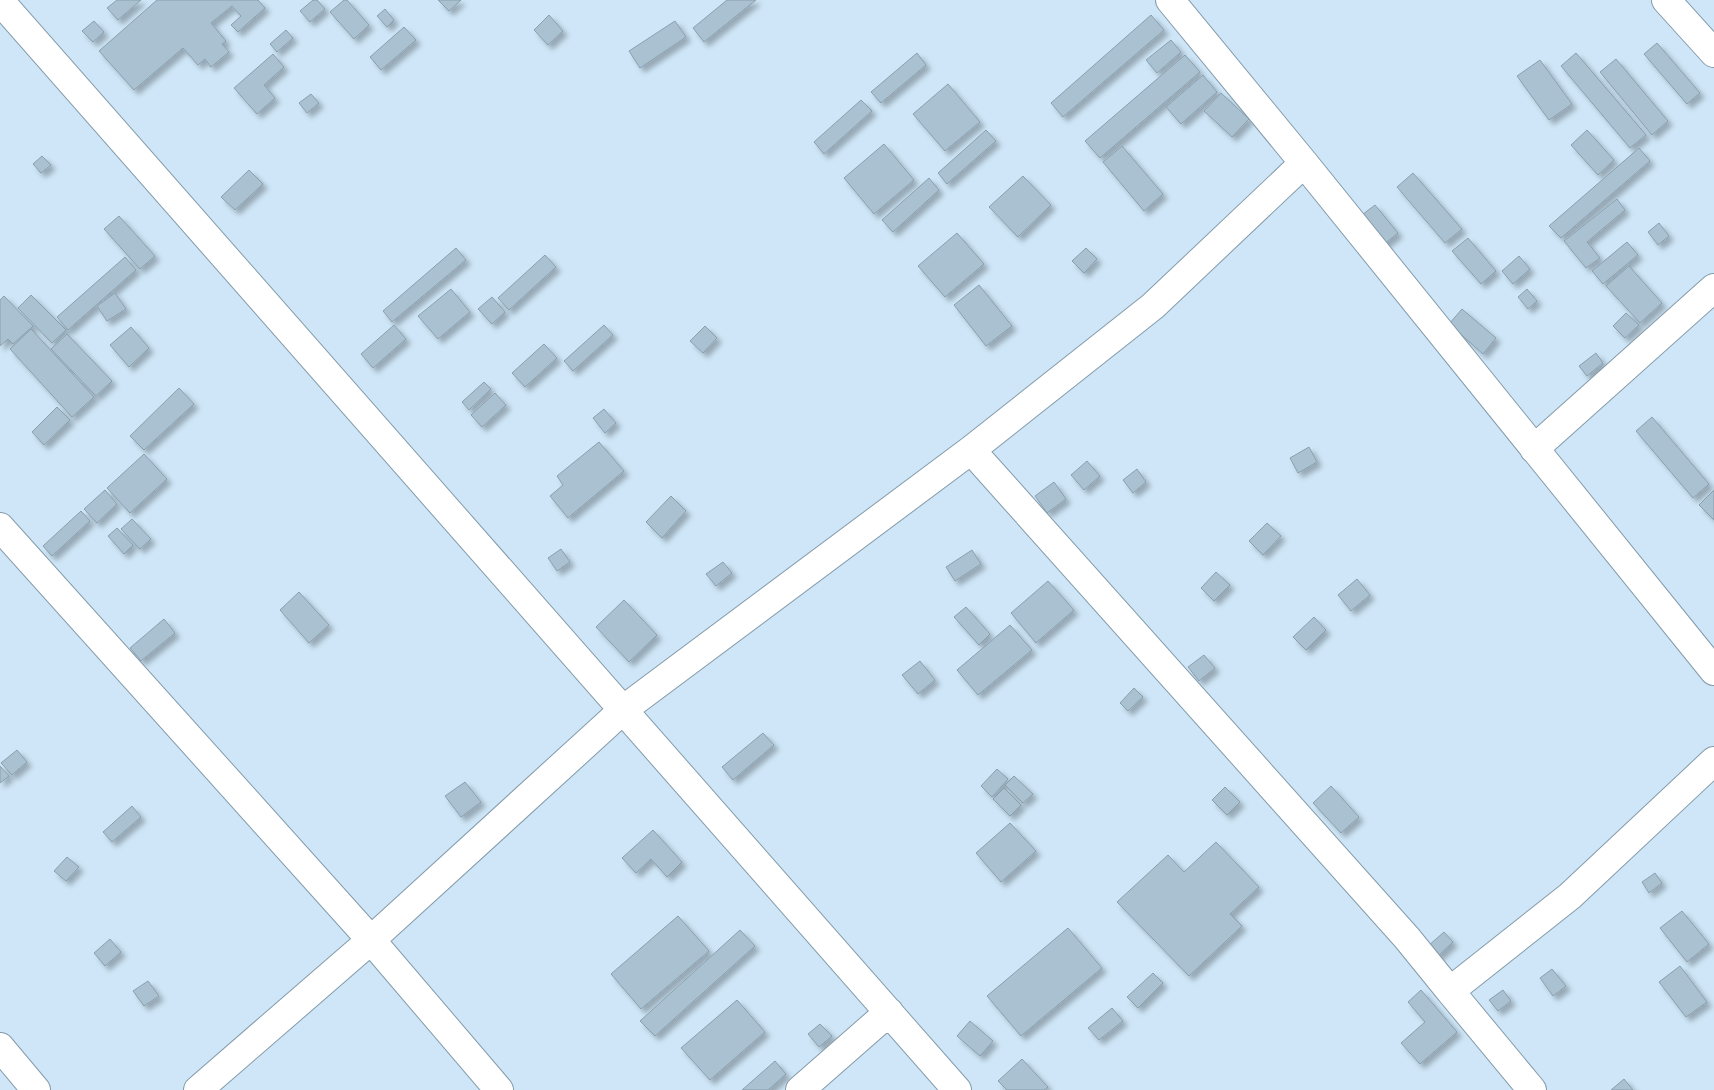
<svg xmlns="http://www.w3.org/2000/svg" width="1714" height="1090" viewBox="0 0 1714 1090" font-family="'DejaVu Sans',sans-serif">
  <style>
    .building { fill: #aac1d1; stroke: #889fae; filter: url(#shadow) }
    .lines { fill: none; stroke-linecap: round; stroke-linejoin: round }
    .minor-casing { stroke: #849baa; stroke-width: 30 }
    .minor { stroke: #fff; stroke-width: 28 }
  </style>
  <defs>
    <filter id="shadow"><feDropShadow dx="4.5" dy="4.5" stdDeviation="2.5" flood-color="#0004"/></filter>
  </defs>
  <rect width="100%" height="100%" fill="#cee6f7"/>
  <path class="building" d="M 117,0 L 141,0 L 118,20 L 107,8 Z
    M 157,0 L 258,0 L 265,8 L 238,32 L 231,25 L 241,16 L 232,6 L 211,23 L 226,41 L 222,44 L 229,52 L 211,67 L 205,59 L 198,65 L 183,48 L 134,90 L 99,51 Z
    M 313,0 L 317,0 L 325,9 L 310,22 L 300,11 Z
    M 344,0 L 347,0 L 369,25 L 354,39 L 330,12 Z
    M 438,0 L 461,0 L 449,11 Z
    M 727,0 L 756,0 L 704,42 L 693,28 Z
    M 385,9 L 394,20 L 387,27 L 377,16 Z
    M 549,15 L 563,31 L 548,45 L 534,30 Z
    M 1151,15 L 1164,30 L 1063,117 L 1051,103 Z
    M 94,21 L 104,32 L 93,42 L 82,31 Z
    M 675,21 L 686,37 L 640,68 L 629,51 Z
    M 404,27 L 416,40 L 381,70 L 370,57 Z
    M 286,30 L 293,38 L 277,52 L 270,44 Z
    M 1171,40 L 1181,52 L 1157,73 L 1146,60 Z
    M 1657,43 L 1700,93 L 1687,104 L 1644,54 Z
    M 917,53 L 926,65 L 881,103 L 871,92 Z
    M 1576,53 L 1646,135 L 1630,148 L 1561,66 Z
    M 273,54 L 284,67 L 264,85 L 275,98 L 257,114 L 234,88 Z
    M 1185,55 L 1200,72 L 1100,158 L 1085,141 Z
    M 1616,59 L 1668,121 L 1652,135 L 1600,72 Z
    M 1540,60 L 1572,104 L 1549,120 L 1517,76 Z
    M 1203,75 L 1217,92 L 1181,124 L 1166,107 Z
    M 948,84 L 980,122 L 945,151 L 913,114 Z
    M 1221,93 L 1249,119 L 1232,137 L 1204,111 Z
    M 311,94 L 319,103 L 307,113 L 299,103 Z
    M 861,100 L 872,111 L 824,154 L 814,142 Z
    M 986,130 L 996,141 L 947,184 L 938,173 Z
    M 1587,130 L 1614,160 L 1598,175 L 1571,145 Z
    M 884,144 L 914,180 L 874,214 L 844,178 Z
    M 1122,146 L 1163,194 L 1144,211 L 1103,162 Z
    M 1639,148 L 1650,161 L 1561,238 L 1549,226 Z
    M 42,156 L 51,165 L 41,173 L 33,164 Z
    M 249,170 L 263,184 L 235,210 L 221,197 Z
    M 1413,173 L 1462,229 L 1445,243 L 1397,187 Z
    M 1023,176 L 1051,205 L 1018,237 L 989,207 Z
    M 929,178 L 939,190 L 893,232 L 882,220 Z
    M 1617,199 L 1625,210 L 1587,242 L 1600,258 L 1586,268 L 1564,241 Z
    M 1375,205 L 1398,233 L 1382,246 L 1358,218 Z
    M 119,216 L 155,256 L 140,269 L 104,229 Z
    M 1659,223 L 1669,236 L 1658,245 L 1648,232 Z
    M 957,233 L 984,264 L 945,297 L 918,266 Z
    M 1468,238 L 1496,271 L 1481,284 L 1452,251 Z
    M 1627,242 L 1638,255 L 1603,284 L 1592,271 Z
    M 456,248 L 466,260 L 392,322 L 383,311 Z
    M 1086,248 L 1097,259 L 1084,273 L 1072,261 Z
    M 545,255 L 556,267 L 509,310 L 498,298 Z
    M 1519,256 L 1530,269 L 1513,284 L 1502,271 Z
    M 125,257 L 136,270 L 68,330 L 57,317 Z
    M 1629,266 L 1662,303 L 1640,323 L 1606,286 Z
    M 979,285 L 1012,326 L 986,346 L 954,305 Z
    M 451,289 L 470,312 L 438,339 L 418,316 Z
    M 1527,289 L 1537,301 L 1528,309 L 1518,297 Z
    M 115,293 L 126,309 L 107,321 L 97,306 Z
    M 31,295 L 66,330 L 52,343 L 18,308 Z
    M 4,296 L 33,326 L 13,344 L 8,339 L 0,346 L 0,300 Z
    M 492,297 L 505,312 L 492,324 L 478,309 Z
    M 1462,309 L 1496,338 L 1483,354 L 1449,324 Z
    M 1626,313 L 1639,325 L 1625,338 L 1613,326 Z
    M 394,325 L 406,339 L 373,368 L 361,354 Z
    M 604,325 L 613,335 L 573,371 L 564,361 Z
    M 705,326 L 717,338 L 703,353 L 690,341 Z
    M 131,327 L 149,348 L 129,367 L 110,345 Z
    M 31,329 L 94,397 L 72,417 L 10,349 Z
    M 67,334 L 112,381 L 96,396 L 51,349 Z
    M 544,344 L 557,358 L 525,387 L 512,373 Z
    M 1596,353 L 1603,363 L 1587,376 L 1579,366 Z
    M 484,382 L 491,389 L 469,410 L 462,402 Z
    M 179,388 L 194,404 L 144,450 L 130,436 Z
    M 495,393 L 506,405 L 482,427 L 471,415 Z
    M 57,407 L 70,420 L 44,445 L 32,432 Z
    M 604,409 L 616,423 L 605,433 L 593,418 Z
    M 1652,417 L 1709,484 L 1693,498 L 1636,431 Z
    M 599,442 L 624,471 L 568,518 L 550,496 L 563,485 L 557,476 Z
    M 1309,447 L 1317,462 L 1298,473 L 1290,458 Z
    M 144,454 L 167,479 L 130,513 L 107,488 Z
    M 1087,461 L 1100,476 L 1084,490 L 1071,475 Z
    M 1137,469 L 1146,482 L 1133,493 L 1123,480 Z
    M 1054,482 L 1066,499 L 1047,513 L 1035,496 Z
    M 105,490 L 117,504 L 97,523 L 84,509 Z
    M 1714,490 L 1714,520 L 1699,505 Z
    M 671,496 L 686,511 L 662,538 L 646,522 Z
    M 81,511 L 90,521 L 52,556 L 43,546 Z
    M 132,519 L 151,539 L 140,549 L 121,529 Z
    M 1267,523 L 1281,536 L 1263,555 L 1249,541 Z
    M 117,528 L 133,545 L 124,554 L 108,536 Z
    M 561,549 L 570,562 L 557,571 L 548,558 Z
    M 972,550 L 981,564 L 955,581 L 946,567 Z
    M 723,562 L 732,573 L 716,586 L 706,574 Z
    M 1216,572 L 1230,585 L 1214,601 L 1201,588 Z
    M 1357,579 L 1370,595 L 1351,611 L 1338,595 Z
    M 1048,581 L 1074,610 L 1036,643 L 1011,613 Z
    M 299,592 L 329,625 L 309,643 L 280,610 Z
    M 624,600 L 657,635 L 629,662 L 596,627 Z
    M 966,607 L 990,634 L 979,645 L 954,617 Z
    M 1314,617 L 1326,630 L 1306,650 L 1293,637 Z
    M 164,619 L 175,633 L 141,661 L 130,648 Z
    M 1010,625 L 1032,650 L 978,695 L 957,670 Z
    M 1204,655 L 1215,668 L 1199,681 L 1188,667 Z
    M 920,661 L 935,680 L 918,694 L 902,675 Z
    M 1134,688 L 1143,697 L 1128,711 L 1120,703 Z
    M 763,733 L 774,745 L 733,780 L 722,767 Z
    M 17,750 L 27,762 L 12,775 L 1,763 Z
    M 0,766 L 9,776 L 0,783 Z
    M 997,769 L 1008,779 L 992,797 L 981,786 Z
    M 1014,776 L 1033,794 L 1023,803 L 1005,785 Z
    M 465,782 L 481,802 L 461,817 L 445,796 Z
    M 1331,786 L 1359,817 L 1341,833 L 1313,803 Z
    M 1225,787 L 1240,802 L 1227,815 L 1212,800 Z
    M 1004,788 L 1021,805 L 1010,816 L 993,799 Z
    M 132,806 L 141,817 L 112,842 L 103,832 Z
    M 1010,823 L 1036,851 L 1001,882 L 976,853 Z
    M 653,830 L 682,862 L 667,877 L 651,859 L 636,873 L 622,858 Z
    M 1216,842 L 1259,887 L 1230,914 L 1242,926 L 1189,976 L 1117,902 L 1168,855 L 1184,872 Z
    M 67,857 L 79,867 L 66,881 L 54,871 Z
    M 1655,873 L 1662,883 L 1649,893 L 1642,882 Z
    M 1682,911 L 1709,944 L 1687,962 L 1660,928 Z
    M 678,916 L 709,951 L 641,1009 L 611,974 Z
    M 1068,928 L 1102,968 L 1021,1036 L 987,996 Z
    M 740,930 L 755,946 L 655,1036 L 640,1021 Z
    M 1444,932 L 1453,942 L 1437,957 L 1428,946 Z
    M 110,939 L 121,952 L 105,966 L 94,953 Z
    M 1680,966 L 1707,1002 L 1686,1017 L 1659,982 Z
    M 1552,969 L 1566,986 L 1553,996 L 1540,978 Z
    M 1153,973 L 1163,983 L 1138,1008 L 1127,997 Z
    M 148,981 L 159,996 L 144,1006 L 133,991 Z
    M 1421,990 L 1457,1032 L 1420,1064 L 1401,1043 L 1425,1022 L 1408,1002 Z
    M 1503,990 L 1511,1001 L 1498,1011 L 1489,1000 Z
    M 737,1000 L 765,1032 L 710,1080 L 681,1048 Z
    M 1112,1008 L 1123,1021 L 1099,1040 L 1088,1028 Z
    M 970,1021 L 993,1041 L 980,1056 L 957,1036 Z
    M 820,1024 L 832,1036 L 819,1047 L 808,1034 Z
    M 1022,1059 L 1048,1087 L 1044,1090 L 1007,1090 L 998,1081 Z
    M 775,1061 L 786,1074 L 768,1090 L 742,1090 Z
    M 1624,1079 L 1633,1090 L 1611,1090 Z"/>
  <g class="lines">
    <g class="minor-casing">
      <path id="minor" d="M 1170,0 L 1304,163 L 1714,671
        M 1666,0 L 1714,53
        M 0,1 L 957,1090
        M 1534,449 L 1714,288
        M 971,450 L 1407,938 L 1450,991 L 1570,896 L 1714,761
        M 0,527 L 371,940 L 499,1090
        M 1450,991 L 1532,1090
        M 0,1047 L 36,1090
        M 198,1090 L 371,940 L 624,709 L 971,450 L 1153,306 L 1304,163
        M 800,1090 L 889,1012"/>
    </g>
    <use href="#minor" class="minor"/>
  </g>
</svg>
